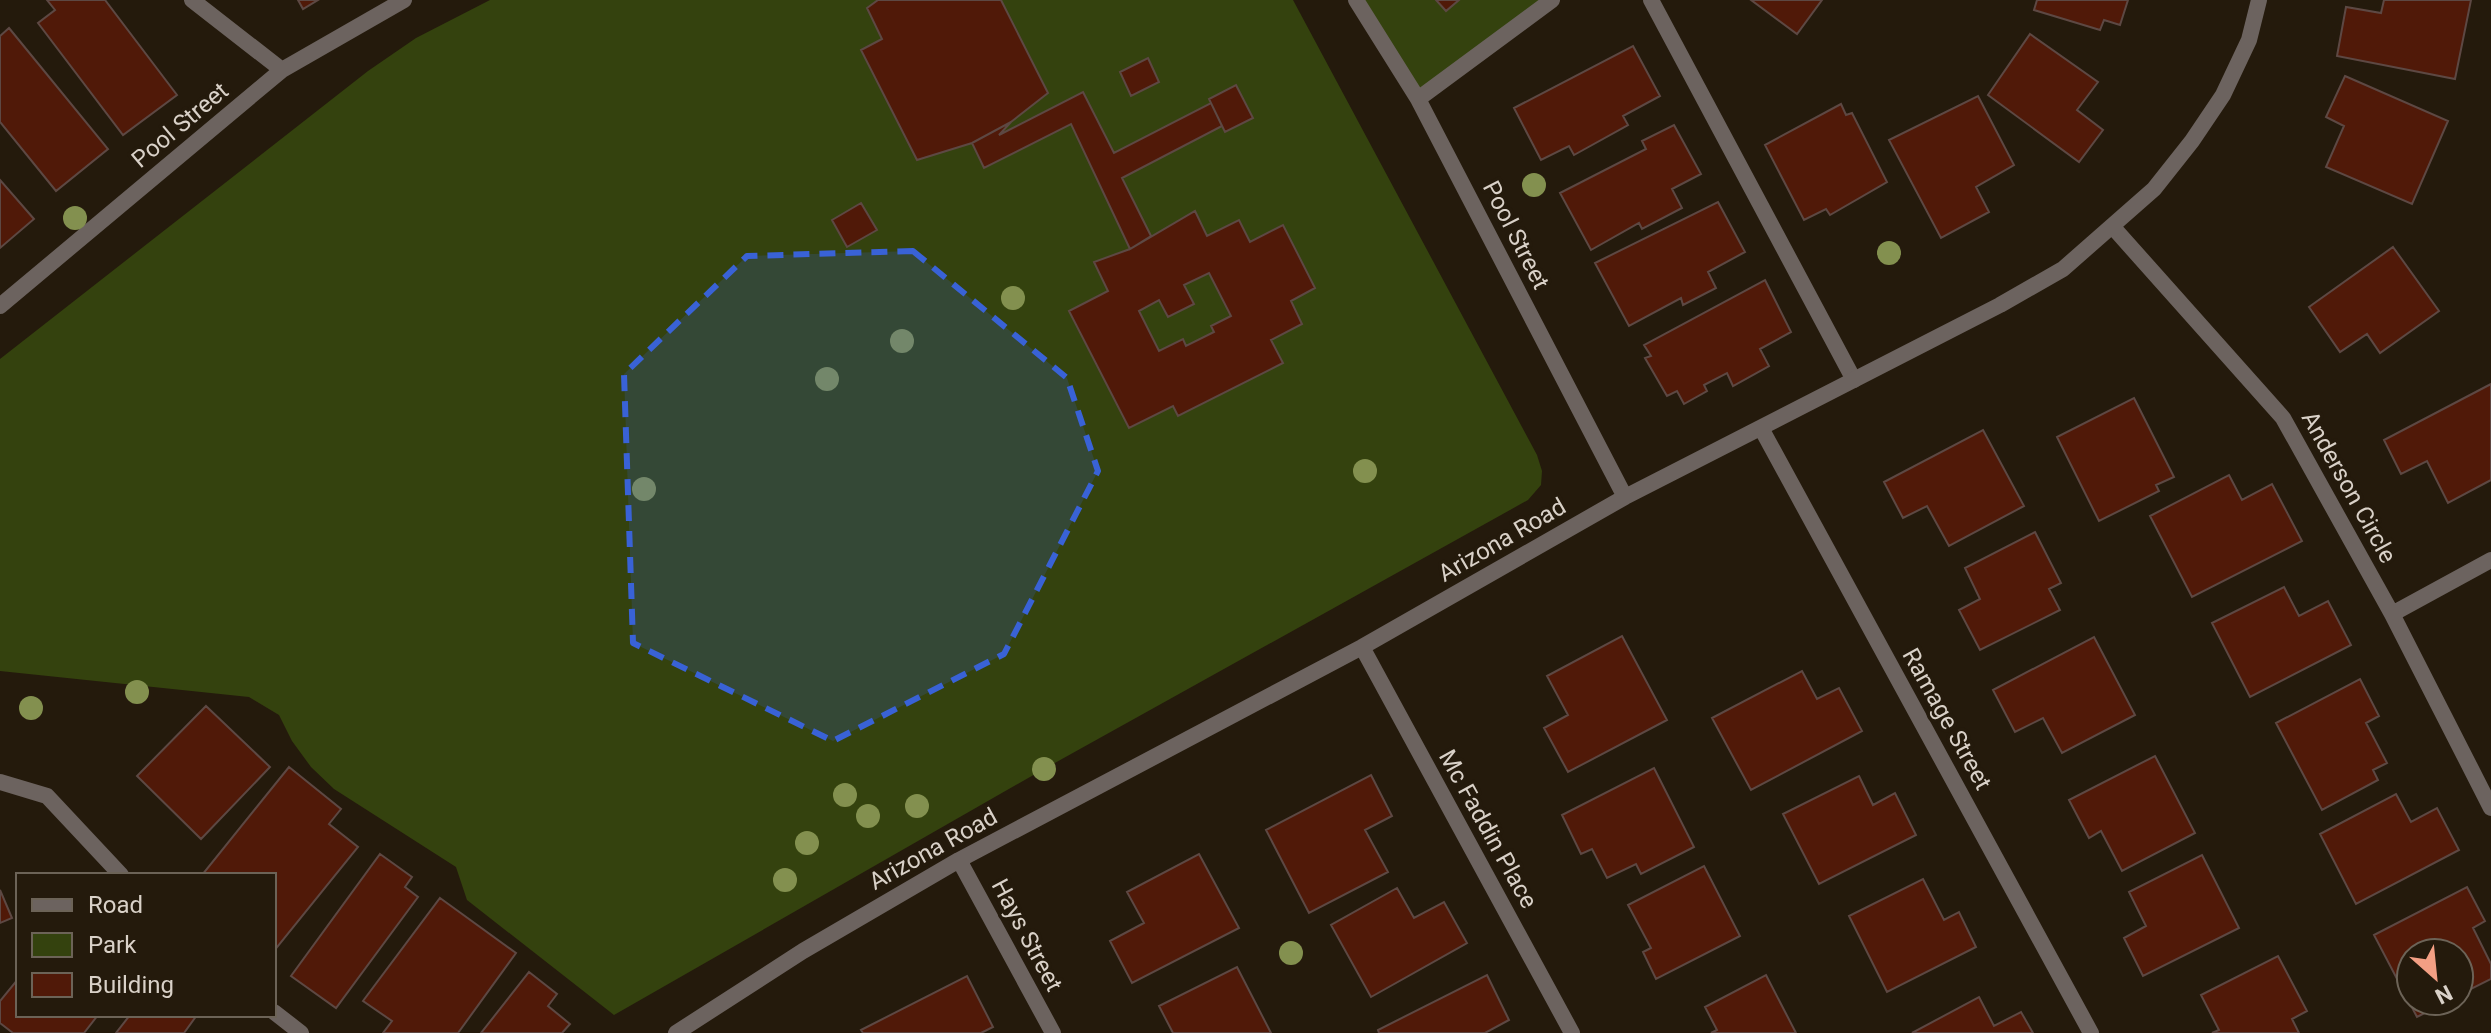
<svg xmlns="http://www.w3.org/2000/svg" width="2491" height="1033" viewBox="0 0 2491 1033" font-family="Roboto,sans-serif">
  <style>
    .green { fill: #34420e }
    .building { fill: #501908; stroke: #5d4843; stroke-width: 2; fill-rule: evenodd }
    .lines { fill: none; stroke-linecap: round; stroke-linejoin: round }
    .service { stroke: #6c635f; stroke-width: 16 }
    .minor { stroke: #6c635f; stroke-width: 16 }
    .tree { fill: #83904f }
    .marked { fill: #3962d6; fill-opacity: 0.2; stroke: #3962d6; stroke-width: 6; stroke-dasharray: 16 10; stroke-linejoin: round }
    .labels { text-anchor: middle; dominant-baseline: central; stroke-width: 7; stroke-linejoin: round; paint-order: stroke }
    .street-label { font-size: 24px; fill: #d9d1c8; stroke: #241a0c }
  </style>
  <rect width="100%" height="100%" fill="#241a0c"/>
  <path class="green" d="M 490,0 L 1293,0 L 1537,455 L 1542,471 L 1541,485 L 1528,500 L 1044,769 L 614,1015 L 467,900 L 456,867 L 334,789 L 311,767 L 292,741 L 279,715 L 249,697 L 0,671 L 0,359 L 368,71 L 416,38 Z
    M 1356,0 L 1552,0 L 1418,99 Z"/>
  <path class="building" d="M 47,0 L 105,0 L 177,95 L 123,135 L 38,23 L 55,10 Z
    M 298,0 L 318,0 L 303,9 Z
    M 878,0 L 1001,0 L 1048,93 L 1011,122 L 972,143 L 917,160 L 861,50 L 882,39 L 867,8 Z
    M 1436,0 L 1459,0 L 1446,11 Z
    M 1751,0 L 1822,0 L 1797,34 Z
    M 2037,0 L 2128,0 L 2120,25 L 2104,20 L 2100,30 L 2034,10 Z
    M 2384,0 L 2471,0 L 2455,79 L 2337,56 L 2346,7 L 2381,13 Z
    M 9,28 L 108,149 L 56,191 L 0,122 L 0,36 Z
    M 2030,34 L 2098,82 L 2077,110 L 2103,130 L 2079,162 L 1988,95 Z
    M 1633,46 L 1660,96 L 1623,116 L 1628,125 L 1574,155 L 1569,146 L 1541,160 L 1514,108 Z
    M 1148,58 L 1159,82 L 1131,96 L 1120,72 Z
    M 2345,76 L 2448,121 L 2412,204 L 2326,167 L 2344,126 L 2326,117 Z
    M 1236,85 L 1253,118 L 1225,132 L 1209,99 Z
    M 1083,92 L 1114,153 L 1211,103 L 1222,126 L 1122,178 L 1151,236 L 1130,249 L 1071,124 L 984,168 L 972,143 L 1011,122 L 999,135 Z
    M 1978,96 L 2014,165 L 1976,187 L 1989,212 L 1941,238 L 1889,140 Z
    M 1841,104 L 1846,115 L 1852,113 L 1887,182 L 1830,215 L 1826,209 L 1804,220 L 1765,145 Z
    M 1674,125 L 1701,174 L 1672,189 L 1682,208 L 1642,229 L 1639,223 L 1591,250 L 1560,193 L 1646,149 L 1642,141 Z
    M 0,180 L 34,219 L 0,248 Z
    M 1718,202 L 1745,252 L 1708,272 L 1716,288 L 1683,305 L 1681,298 L 1629,326 L 1595,263 Z
    M 861,203 L 877,230 L 847,247 L 832,220 Z
    M 1195,211 L 1207,236 L 1239,220 L 1250,242 L 1283,225 L 1315,288 L 1291,301 L 1302,324 L 1271,340 L 1283,363 L 1178,416 L 1173,406 L 1129,428 L 1069,311 L 1108,291 L 1094,262 L 1130,249 ZM 1209,273 L 1231,316 L 1211,326 L 1214,332 L 1186,346 L 1183,339 L 1159,351 L 1139,311 L 1159,300 L 1168,317 L 1194,304 L 1184,285 Z
    M 2393,247 L 2439,311 L 2380,353 L 2367,334 L 2340,352 L 2309,307 Z
    M 1765,280 L 1791,332 L 1760,349 L 1769,366 L 1733,386 L 1727,373 L 1704,385 L 1707,391 L 1684,404 L 1677,391 L 1667,396 L 1645,358 L 1651,356 L 1644,345 Z
    M 2491,384 L 2491,480 L 2448,503 L 2427,461 L 2401,474 L 2384,440 Z
    M 2134,398 L 2174,477 L 2156,485 L 2159,491 L 2099,521 L 2057,437 Z
    M 1983,430 L 2024,506 L 1949,546 L 1927,506 L 1903,518 L 1884,482 Z
    M 2229,475 L 2242,500 L 2272,484 L 2302,541 L 2192,597 L 2150,516 Z
    M 2035,532 L 2061,583 L 2049,589 L 2060,610 L 1980,650 L 1959,610 L 1980,599 L 1965,568 Z
    M 2284,587 L 2299,616 L 2328,601 L 2351,645 L 2250,697 L 2212,623 Z
    M 1622,636 L 1667,720 L 1568,772 L 1544,728 L 1568,715 L 1547,676 Z
    M 2094,637 L 2135,715 L 2062,753 L 2043,718 L 2015,732 L 1993,690 Z
    M 1802,671 L 1817,699 L 1839,688 L 1862,731 L 1751,790 L 1712,718 Z
    M 2360,679 L 2379,716 L 2366,723 L 2387,763 L 2373,770 L 2378,780 L 2322,810 L 2276,723 Z
    M 206,706 L 270,767 L 201,839 L 137,776 Z
    M 2155,756 L 2195,833 L 2122,871 L 2101,831 L 2089,838 L 2069,800 Z
    M 289,767 L 341,809 L 329,824 L 358,847 L 274,951 L 274,875 L 202,875 Z
    M 1654,768 L 1694,847 L 1641,874 L 1636,864 L 1607,878 L 1592,849 L 1581,854 L 1562,815 Z
    M 1371,775 L 1392,816 L 1365,830 L 1388,872 L 1309,913 L 1266,830 Z
    M 1859,776 L 1873,805 L 1895,793 L 1916,835 L 1819,884 L 1783,814 Z
    M 2396,794 L 2411,822 L 2437,808 L 2459,850 L 2356,904 L 2320,834 Z
    M 380,854 L 412,877 L 405,887 L 418,897 L 336,1008 L 291,976 Z
    M 1199,854 L 1239,928 L 1132,983 L 1110,941 L 1144,923 L 1127,892 Z
    M 2202,855 L 2239,928 L 2143,976 L 2124,938 L 2146,926 L 2129,892 Z
    M 1704,866 L 1740,936 L 1656,979 L 1643,952 L 1651,948 L 1628,905 Z
    M 1923,879 L 1944,920 L 1959,912 L 1976,947 L 1887,992 L 1849,916 Z
    M 2467,887 L 2485,921 L 2473,928 L 2491,964 L 2491,979 L 2459,995 L 2459,953 L 2411,953 L 2411,1001 L 2448,1001 L 2417,1017 L 2374,935 Z
    M 1397,888 L 1414,918 L 1444,902 L 1467,943 L 1371,997 L 1331,925 Z
    M 0,890 L 12,918 L 0,923 Z
    M 440,898 L 516,953 L 458,1033 L 383,1033 L 392,1021 L 363,1001 Z
    M 2278,956 L 2307,1011 L 2292,1019 L 2299,1033 L 2212,1033 L 2219,1030 L 2201,995 Z
    M 1237,967 L 1271,1033 L 1173,1033 L 1159,1006 Z
    M 529,972 L 557,994 L 548,1006 L 570,1024 L 562,1033 L 481,1033 Z
    M 1487,975 L 1509,1020 L 1485,1033 L 1379,1033 L 1378,1030 Z
    M 1766,975 L 1796,1033 L 1711,1033 L 1717,1030 L 1705,1007 Z
    M 967,976 L 993,1027 L 981,1033 L 863,1033 L 861,1030 Z
    M 18,979 L 18,1015 L 98,1015 L 84,1033 L 13,1033 L 0,1023 L 0,1001 Z
    M 1979,997 L 1994,1026 L 2021,1012 L 2033,1033 L 1912,1033 Z
    M 130,1015 L 197,1015 L 184,1033 L 116,1033 Z"/>
  <g class="lines">
    <path class="service" d="M 1651,0 L 1854,380
      M 0,782 L 47,796 L 121,875
      M 274,1012 L 301,1033"/>
    <path class="minor" d="M 192,0 L 282,70
      M 1356,0 L 1418,99 L 1625,497
      M 1418,99 L 1552,0
      M 2112,226 L 2283,418 L 2392,614 L 2491,808
      M 0,306 L 282,70 L 404,0
      M 1761,428 L 2091,1033
      M 2392,614 L 2491,560
      M 1362,647 L 1572,1033
      M 959,860 L 1053,1033
      M 676,1033 L 803,951 L 959,860 L 1362,647 L 1625,497 L 2000,305 L 2063,269 L 2154,189 L 2192,141 L 2223,95 L 2249,40 L 2259,0"/>
  </g>
  <g class="tree">
    <circle cx="1534" cy="185" r="12"/>
    <circle cx="75" cy="218" r="12"/>
    <circle cx="1889" cy="253" r="12"/>
    <circle cx="1013" cy="298" r="12"/>
    <circle cx="902" cy="341" r="12"/>
    <circle cx="827" cy="379" r="12"/>
    <circle cx="1365" cy="471" r="12"/>
    <circle cx="644" cy="489" r="12"/>
    <circle cx="137" cy="692" r="12"/>
    <circle cx="31" cy="708" r="12"/>
    <circle cx="1044" cy="769" r="12"/>
    <circle cx="845" cy="795" r="12"/>
    <circle cx="917" cy="806" r="12"/>
    <circle cx="868" cy="816" r="12"/>
    <circle cx="807" cy="843" r="12"/>
    <circle cx="785" cy="880" r="12"/>
    <circle cx="1291" cy="953" r="12"/>
  </g>
  <path class="marked" d="M 913,251 L 1067,378 L 1098,471 L 1004,654 L 833,741 L 633,643 L 624,374 L 747,256 Z"/>
  <g class="labels">
    <g class="street-label">
      <text transform="translate(180 125) rotate(-40)">Pool Street</text>
      <text transform="translate(1516 235) rotate(63)">Pool Street</text>
      <text transform="translate(2349 487) rotate(61)">Anderson Circle</text>
      <text transform="translate(1502 540) rotate(-30)">Arizona Road</text>
      <text transform="translate(1947 719) rotate(61)">Ramage Street</text>
      <text transform="translate(1488 829) rotate(61)">Mc Faddin Place</text>
      <text transform="translate(933 849) rotate(-29)">Arizona Road</text>
      <text transform="translate(1027 935) rotate(62)">Hays Street</text>
    </g>
  </g>
  <rect x="16" y="873" width="260" height="144" fill="#241a0c" stroke="#6c6357" stroke-width="2"/>
  <rect x="32" y="899" width="40" height="12" fill="#6c635f" stroke="#6c6357" stroke-width="2"/>
  <text x="88" y="913" font-size="24" fill="#d9d1c8">Road</text>
  <rect x="32" y="933" width="40" height="24" fill="#34420e" stroke="#6c6357" stroke-width="2"/>
  <text x="88" y="953" font-size="24" fill="#d9d1c8">Park</text>
  <rect x="32" y="973" width="40" height="24" fill="#501908" stroke="#6c6357" stroke-width="2"/>
  <text x="88" y="993" font-size="24" fill="#d9d1c8">Building</text>
  <g transform="translate(2435 977) rotate(153)"><circle r="38" fill="#241a0c" stroke="#6c6357" stroke-width="2"/>
  <path d="M0-6L14 30L0 20L-14 30Z" fill="#f39f84"/>
  <text y="-12" font-size="22" font-weight="bold" text-anchor="middle" fill="#d9d1c8">N</text>
  </g>
</svg>
